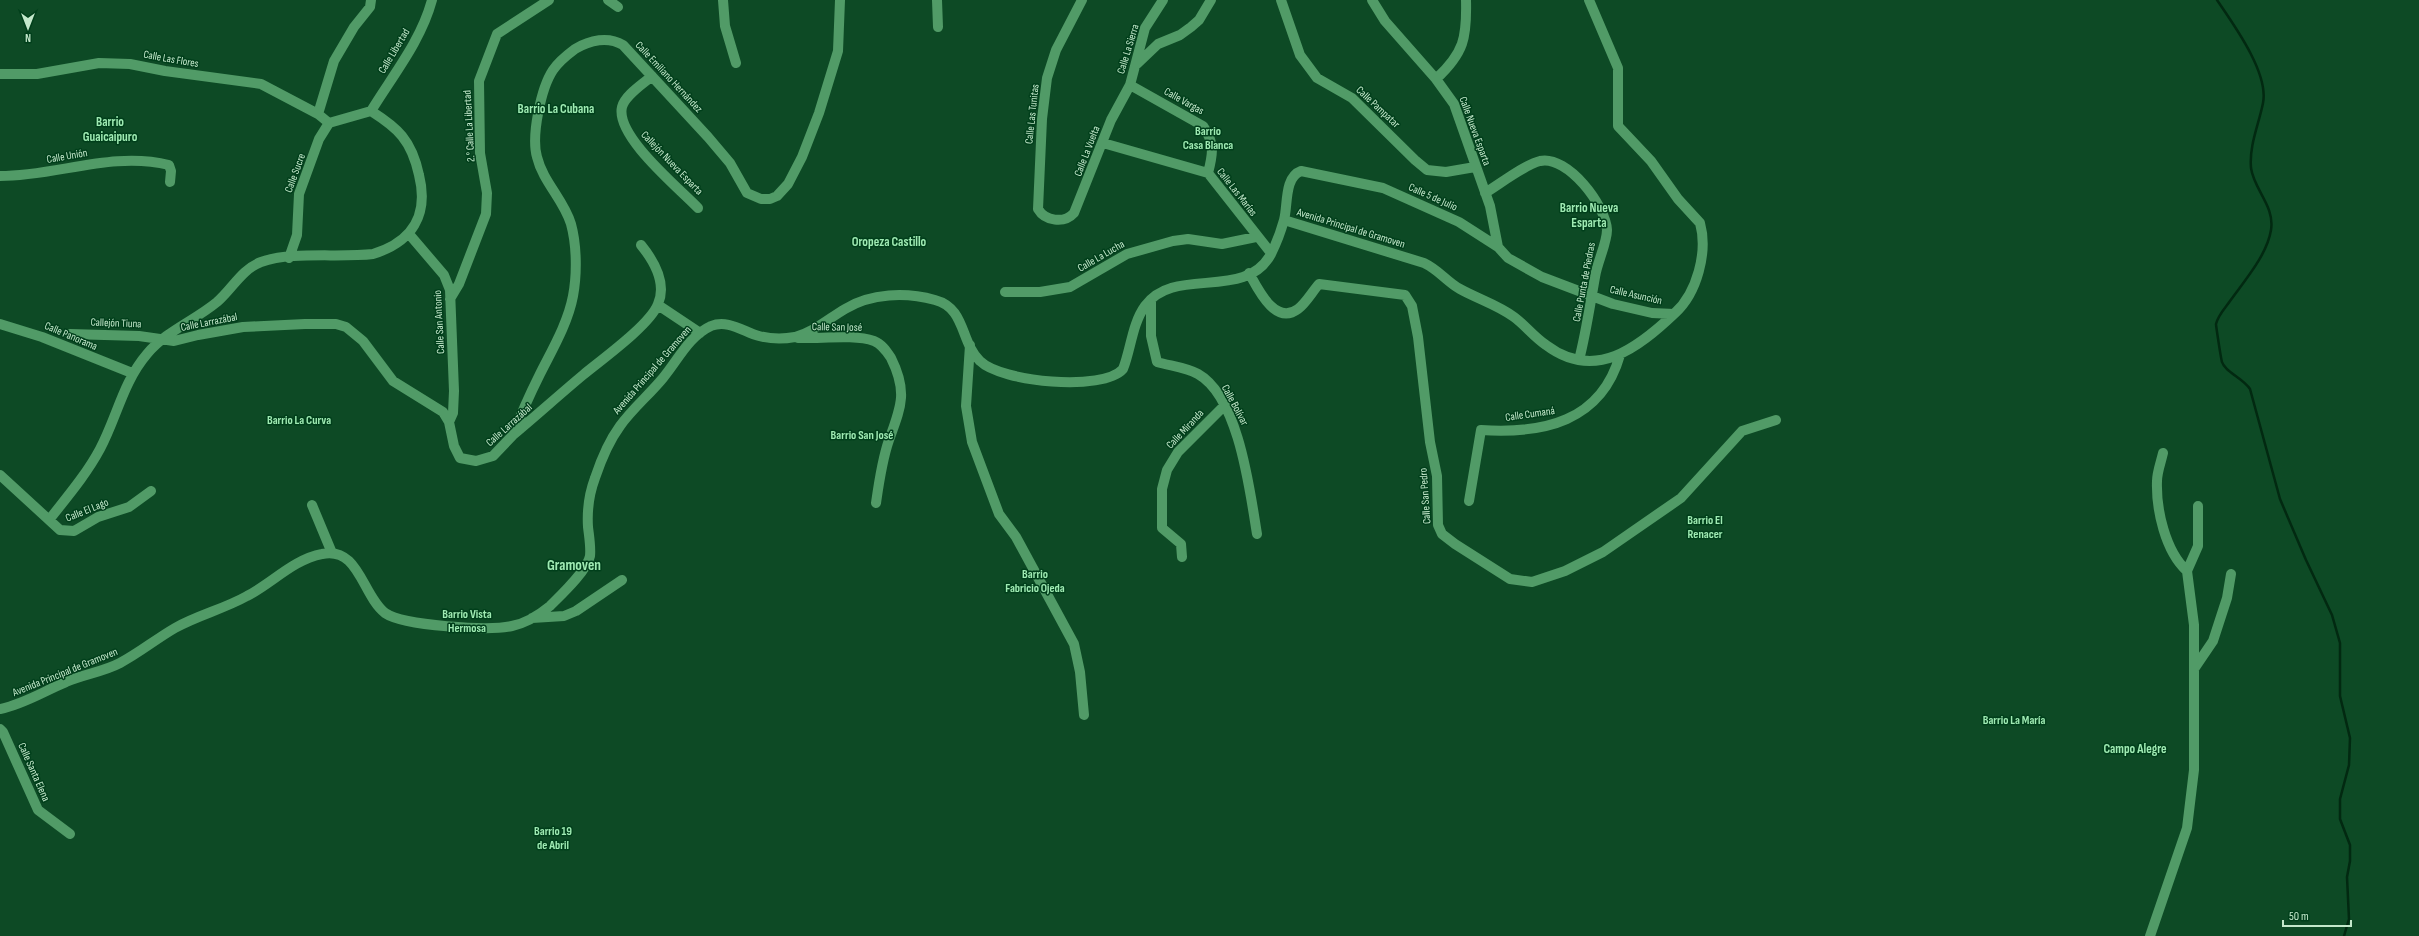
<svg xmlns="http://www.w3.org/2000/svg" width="2419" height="936" viewBox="0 0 2419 936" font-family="'Sofia Sans Condensed',sans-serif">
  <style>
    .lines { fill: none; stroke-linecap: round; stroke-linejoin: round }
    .stream { stroke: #022911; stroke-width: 2.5 }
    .minor { stroke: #519b67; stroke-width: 10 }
    .labels { text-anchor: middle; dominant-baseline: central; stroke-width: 3; stroke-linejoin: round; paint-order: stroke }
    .street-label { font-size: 11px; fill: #c3e8cb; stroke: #003f1b }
    .neighbourhood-label { font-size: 12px; font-weight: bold; fill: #9febb3; stroke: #003f1b }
    .quarter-label { font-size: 13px; font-weight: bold; fill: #9febb3; stroke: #003f1b }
    .district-label { font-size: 15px; font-weight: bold; fill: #9febb3; stroke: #003f1b }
  </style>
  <rect width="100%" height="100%" fill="#0d4a25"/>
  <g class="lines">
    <path class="stream" d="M 2217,0 C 2234,25 2269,73 2263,103 C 2259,124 2249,145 2251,168 C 2254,190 2275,206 2271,230 C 2267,255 2245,280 2230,301 C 2226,307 2218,315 2216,324 C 2216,326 2221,359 2222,362 C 2225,372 2243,378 2250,389 L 2280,499 L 2306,560 L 2332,615 L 2340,643 L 2340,696 L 2350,738 L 2349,765 L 2340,799 L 2340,819 L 2350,845 L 2350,861 L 2347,877 L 2349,919 L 2344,936"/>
    <path class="minor" d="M 608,0 L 618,7
      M 723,0 L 725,26 L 736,63
      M 937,0 L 938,27
      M 1082,0 L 1056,50 L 1047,78 L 1042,119 L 1038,209 C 1045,221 1064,224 1074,213 L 1111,120 L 1130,85 L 1145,28 L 1163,0
      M 1281,0 L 1300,55 L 1317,78 L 1352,98 L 1415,160 L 1427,170 L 1446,172 L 1475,167
      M 1372,0 L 1385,21 L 1436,79 L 1454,104 L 1490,206 L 1498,247
      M 1137,64 L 1158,44 L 1180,35 L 1191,27 L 1199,20 L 1211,0
      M 0,74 L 37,74 L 99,63 L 130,64 L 165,71 L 261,84 L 318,114 L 329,123
      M 652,76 C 643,84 625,95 622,107 C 615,136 679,188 698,208
      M 1436,79 C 1464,53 1467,38 1466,0
      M 1130,85 L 1203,126 C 1215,143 1213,154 1208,173
      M 371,111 C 393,75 421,41 432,0
      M 318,114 L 334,61 L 354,27 L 370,7 L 371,0
      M 1103,143 L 1208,173 L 1271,253
      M 0,176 C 57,176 112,151 169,165 L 171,171 L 170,182
      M 1485,193 C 1500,184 1524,165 1540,161 C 1568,155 1606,206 1607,230 C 1607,243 1597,263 1595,277 C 1590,305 1586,333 1579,360
      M 1284,220 L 1424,263 C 1439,270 1447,282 1460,289 C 1478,299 1498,305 1514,317 C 1525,325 1534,337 1546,345 C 1595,382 1638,348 1675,313 C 1697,293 1708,252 1700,223 L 1678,199 L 1651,161 L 1618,126 L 1618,68 L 1589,0
      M 409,234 L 444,275 L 450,290 L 454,391 L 453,413 L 449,422
      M 289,258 L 297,235 L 299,194 L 319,139 L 329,123
      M 1249,273 C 1258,289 1275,326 1298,309 C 1306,303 1312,292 1319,284 L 1405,295 L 1412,306 L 1418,337 L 1430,442 L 1437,476 L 1438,525 L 1442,534 L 1455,544 L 1510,579 L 1532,582 L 1565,571 L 1603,552 L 1681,498 L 1742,431 L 1776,420
      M 1005,292 L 1040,292 L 1070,287 L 1127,254 L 1173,241 L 1188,239 L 1222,244 L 1256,237
      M 450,299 L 459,284 L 486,214 L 487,193 L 480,153 L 479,81 L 497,34 L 549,0
      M 1151,300 L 1151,336 L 1157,362 C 1170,366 1185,367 1198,374 C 1239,397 1250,492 1257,534
      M 658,305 L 700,333
      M 0,324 L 42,337 L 132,373
      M 70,334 L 139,336 L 174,341 L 198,335 L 243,327 L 305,324 L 336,324 L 346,327 L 363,341 L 393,381 L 443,412 L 449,422 L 454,446 L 460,458 L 476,461 L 493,456 L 513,435 C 537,415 559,395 583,375 C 601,360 650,325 658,304 C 667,283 654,261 641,245
      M 798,338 C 820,339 854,334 874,341 C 882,344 887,352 891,358 C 908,392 901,407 889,440 C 882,460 879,482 876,503
      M 970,345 L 966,406 L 972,442 L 999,514 L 1016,537 L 1074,644 L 1080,672 L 1084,715
      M 513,435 C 521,414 530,394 540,374 C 552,350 568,323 573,296 C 577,275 577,246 571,224 C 564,200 543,182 537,157 C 531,136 541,88 553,70 C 559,61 567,55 575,49 C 590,40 608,36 623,45 L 708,137 L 730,163 L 747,193 L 761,199 L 770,199 L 777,196 L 788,184 L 802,157 L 819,113 L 838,51 L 840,0
      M 2163,453 C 2161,462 2157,472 2157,481 C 2156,509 2165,551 2187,571
      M 0,475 L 60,530 L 74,531 L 98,517 L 129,507 L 151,491
      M 1469,501 L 1481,430 C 1543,434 1601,422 1620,355
      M 312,505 L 332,553
      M 49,520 C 67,497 86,475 100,449 C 117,417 123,382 147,354 C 166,331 194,321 217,302 C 232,289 242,269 261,262 C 292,251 339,258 373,254 C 412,242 429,215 419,175 C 416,161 411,147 402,136 C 394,126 382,118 371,111 L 329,123
      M 1182,557 L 1181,544 L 1162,528 L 1162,489 L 1167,470 L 1178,452 L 1224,406
      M 532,618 L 564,616 L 576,611 L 622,580
      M 2194,669 L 2213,641 L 2227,598 L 2231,574
      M 0,709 C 24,704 44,691 66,682 C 84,674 103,672 120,663 C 139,653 156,639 175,628 C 198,615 224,609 247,596 C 271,584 294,559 322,554 C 359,546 362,595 385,613 C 404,626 489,631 512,626 C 527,623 539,615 550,606 C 561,595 587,571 590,556 C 591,547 589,536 588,527 C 587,511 589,494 595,478 C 601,460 609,441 620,426 C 632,409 649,395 663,378 C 678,360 689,336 711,326 C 728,319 744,332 759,336 C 771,339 784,339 795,337 C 814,332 828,319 845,309 C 871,293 906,292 935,300 C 966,308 960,342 980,361 C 1001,382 1103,392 1123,369 C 1131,349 1132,324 1145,306 C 1174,265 1245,302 1271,254 C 1276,244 1281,231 1284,220 C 1288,206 1284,177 1301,171 L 1383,188 L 1459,222 L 1498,247 L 1508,258 L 1542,277 L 1613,304 L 1652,313 L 1674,314
      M 0,729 L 3,732 L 38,810 L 70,834
      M 2150,936 L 2187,828 L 2194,770 L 2194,625 L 2187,571 L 2198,546 L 2198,506"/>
  </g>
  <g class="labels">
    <g class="street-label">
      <text transform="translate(1128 49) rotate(-73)">Calle La Sierra</text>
      <text transform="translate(394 51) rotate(-59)">Calle Libertad</text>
      <text transform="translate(171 59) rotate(10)">Calle Las Flores</text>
      <text transform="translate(669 77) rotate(47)">Calle Emiliano Hernández</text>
      <text transform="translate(1184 101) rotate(29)">Calle Vargas</text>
      <text transform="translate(1378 107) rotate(43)">Calle Pampatar</text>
      <text transform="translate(1032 114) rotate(-84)">Calle Las Tunitas</text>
      <text transform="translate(469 126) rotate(-93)">2.° Calle La Libertad</text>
      <text transform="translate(1475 131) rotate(70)">Calle Nueva Esparta</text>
      <text transform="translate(1087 151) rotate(-69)">Calle La Vuelta</text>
      <text transform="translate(67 156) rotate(-10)">Calle Unión</text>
      <text transform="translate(672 163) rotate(46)">Callejón Nueva Esparta</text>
      <text transform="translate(295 173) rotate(-70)">Calle Sucre</text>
      <text transform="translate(1237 192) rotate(52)">Calle Las Marías</text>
      <text transform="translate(1433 197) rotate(24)">Calle 5 de Julio</text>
      <text transform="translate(1351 228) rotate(17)">Avenida Principal de Gramoven</text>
      <text transform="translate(1101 256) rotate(-30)">Calle La Lucha</text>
      <text transform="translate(1584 282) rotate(-79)">Calle Punta de Piedras</text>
      <text transform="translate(1636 295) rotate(13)">Calle Asunción</text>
      <text transform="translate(209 322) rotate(-11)">Calle Larrazábal</text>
      <text transform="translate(439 322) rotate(-93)">Calle San Antonio</text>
      <text transform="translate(116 323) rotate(2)">Callejón Tiuna</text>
      <text transform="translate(837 327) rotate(1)">Calle San José</text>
      <text transform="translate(71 336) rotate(23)">Calle Panorama</text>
      <text transform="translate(652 370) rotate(-49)">Avenida Principal de Gramoven</text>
      <text transform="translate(1235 405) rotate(62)">Calle Bolívar</text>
      <text transform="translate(1530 414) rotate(-8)">Calle Cumaná</text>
      <text transform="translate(509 425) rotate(-42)">Calle Larrazábal</text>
      <text transform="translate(1185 429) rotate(-47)">Calle Miranda</text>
      <text transform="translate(1425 496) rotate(-94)">Calle San Pedro</text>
      <text transform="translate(87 510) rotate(-22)">Calle El Lago</text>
      <text transform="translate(65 672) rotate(-22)">Avenida Principal de Gramoven</text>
      <text transform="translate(34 772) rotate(66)">Calle Santa Elena</text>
    </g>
    <g class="neighbourhood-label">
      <text x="1208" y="131">Barrio<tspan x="1208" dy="14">Casa Blanca</tspan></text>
      <text x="299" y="420">Barrio La Curva</text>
      <text x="862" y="435">Barrio San José</text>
      <text x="1705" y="520">Barrio El<tspan x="1705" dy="14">Renacer</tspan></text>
      <text x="1035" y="574">Barrio<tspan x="1035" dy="14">Fabricio Ojeda</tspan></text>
      <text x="467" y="614">Barrio Vista<tspan x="467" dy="14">Hermosa</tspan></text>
      <text x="2014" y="720">Barrio La María</text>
      <text x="553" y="831">Barrio 19<tspan x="553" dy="14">de Abril</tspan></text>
    </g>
    <g class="quarter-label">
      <text x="556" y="109">Barrio La Cubana</text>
      <text x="110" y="122">Barrio<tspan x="110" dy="15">Guaicaipuro</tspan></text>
      <text x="1589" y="208">Barrio Nueva<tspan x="1589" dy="15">Esparta</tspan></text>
      <text x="889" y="242">Oropeza Castillo</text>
      <text x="2135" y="749">Campo Alegre</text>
    </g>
    <g class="district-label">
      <text x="574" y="565">Gramoven</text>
    </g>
  </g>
  <g transform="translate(28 28) rotate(180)" stroke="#003f1b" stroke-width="3" paint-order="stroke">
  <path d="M0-3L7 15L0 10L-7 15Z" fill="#c3e8cb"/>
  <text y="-6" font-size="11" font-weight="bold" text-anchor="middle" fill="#c3e8cb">N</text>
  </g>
  <path d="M2283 920v6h68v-6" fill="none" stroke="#c3e8cb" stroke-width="2"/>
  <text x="2289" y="920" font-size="12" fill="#c3e8cb" stroke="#003f1b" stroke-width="3" paint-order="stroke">50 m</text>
</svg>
